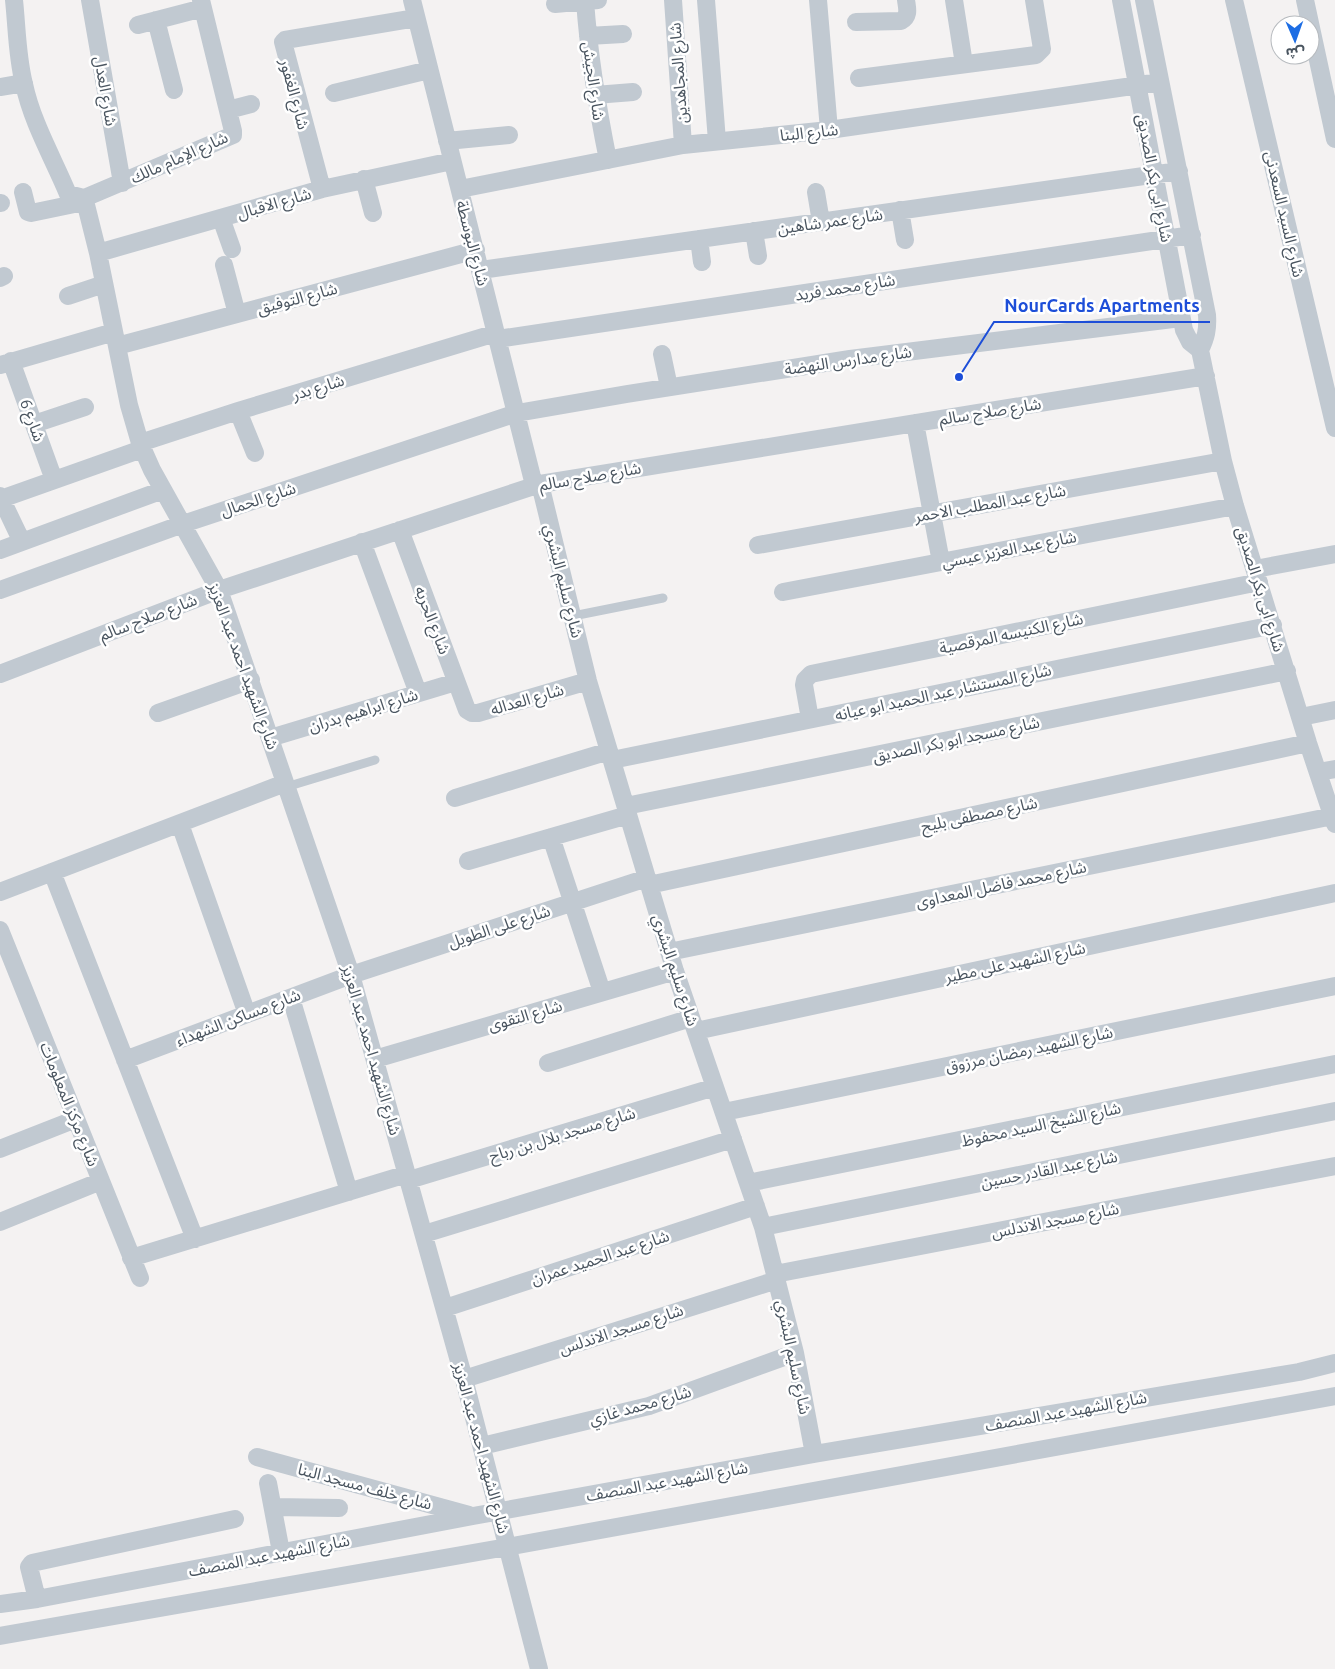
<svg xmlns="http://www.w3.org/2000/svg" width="1335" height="1669" viewBox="0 0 1335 1669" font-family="Ubuntu,'Noto Sans Arabic',sans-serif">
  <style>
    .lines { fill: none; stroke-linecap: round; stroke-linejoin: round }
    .lane { stroke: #c1c9d1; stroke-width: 9 }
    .street { stroke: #c1c9d1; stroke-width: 18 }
    .labels { text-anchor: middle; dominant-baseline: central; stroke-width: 5; stroke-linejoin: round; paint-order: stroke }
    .street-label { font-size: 16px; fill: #4a5560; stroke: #fff }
    .leader { fill: none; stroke: #1d4ed8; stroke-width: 2 }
    .callout-dot { fill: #1d4ed8; stroke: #fff; stroke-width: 2 }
    .callout-label { font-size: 18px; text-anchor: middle; font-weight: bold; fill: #1d4ed8; stroke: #fff; stroke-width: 5; stroke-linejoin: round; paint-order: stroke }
  </style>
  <rect width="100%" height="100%" fill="#f4f2f2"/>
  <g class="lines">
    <path class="lane" d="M 573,616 L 663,598
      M 286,787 L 375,760"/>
    <path class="street" d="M 14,0 C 17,28 17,57 24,84 C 32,122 53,158 68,194 L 80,197 L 86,205 L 98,253 L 129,405 L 140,443 L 152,470 L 219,590 L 351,975 L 464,1379 L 539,1669
      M 90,0 L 122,183
      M 412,0 L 534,485
      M 673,0 L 683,145
      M 706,0 L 717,141
      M 818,0 L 829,130
      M 954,0 L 964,64
      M 1121,0 L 1184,330 L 1190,342 L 1200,350 L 1223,461 L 1235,506 L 1308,743 L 1335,824
      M 1144,0 L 1207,315 C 1208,329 1206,338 1200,350
      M 1234,0 L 1335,428
      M 1305,0 L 1335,139
      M 585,1 C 589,56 597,106 608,160
      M 555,4 L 598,0
      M 156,20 L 174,90
      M 856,22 L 901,21 C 910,16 907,8 906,0
      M 138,25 L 203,8
      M 588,36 L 623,34
      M 859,78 L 1036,55 L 1042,49 L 1034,0
      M 0,87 L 24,83
      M 334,93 L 429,70
      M 595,95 L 633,92
      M 228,110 L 251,104
      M 447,141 L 509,135
      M 364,179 L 373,213
      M 322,189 L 283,42 L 285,40 L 416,18
      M 460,189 L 683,145 L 829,130 L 1160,82
      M 23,192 L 28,212 L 31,213 L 84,202
      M 816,192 L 821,222
      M 82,199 L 233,135 L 233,131 L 201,0
      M 0,203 L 1,203
      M 900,210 L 905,240
      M 221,218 L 232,249
      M 754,231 L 758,256
      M 699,239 L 702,262
      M 98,253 L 322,189 L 452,161
      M 224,265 L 237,314
      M 481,270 L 1179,171
      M 0,278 L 4,276
      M 68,296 L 104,284
      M 498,339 L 1192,235
      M 117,346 L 476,250
      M 662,354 L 669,387
      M 11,361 L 54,480
      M 0,365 L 114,332
      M 238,411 L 255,453
      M 915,423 L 941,562
      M 34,424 L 85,407
      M 140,443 L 238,411 L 496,333
      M 540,484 L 588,681 L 647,878 L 675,971 L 763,1227 L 795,1353 L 814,1454
      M 0,496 L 22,542
      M 1,499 L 142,449
      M 400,530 L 467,710 L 472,713 L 478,713 L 588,681
      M 362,542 L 418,693
      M 758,545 L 1223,461
      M 0,550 L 163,490
      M 1255,569 L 1335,554
      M 0,590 L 183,524 L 517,413 L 627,394 L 850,359 L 1181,318
      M 783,592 L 1235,506
      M 0,674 L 219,590 L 540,484 L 1206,376
      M 158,713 L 251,680
      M 1301,717 L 1335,710
      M 810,719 L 804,685 L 805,680 L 811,674 L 1259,582
      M 270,738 L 456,682
      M 612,760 L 1273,625
      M 1318,772 L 1335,769
      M 455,798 L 609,751
      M 626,806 L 1287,671
      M 180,824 L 247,1014
      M 551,837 L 602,992
      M 468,861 L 628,815
      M 52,872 L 195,1239
      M 649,885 L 1308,743
      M 0,892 L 285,783
      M 0,930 L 140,1278
      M 669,952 L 1333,816
      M 291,998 L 349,1192
      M 696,1031 L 1335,893
      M 375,1059 L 675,971
      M 125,1060 L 351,975 L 647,878
      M 548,1063 L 691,1018
      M 724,1112 L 1335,986
      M 0,1149 L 76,1119
      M 409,1180 L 715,1087
      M 748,1183 L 1335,1064
      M 0,1222 L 101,1181
      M 763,1227 L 1335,1111
      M 424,1234 L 733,1139
      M 131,1258 L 407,1174
      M 775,1274 L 1335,1166
      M 445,1308 L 756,1206
      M 464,1379 L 777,1280
      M 482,1446 L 649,1406 L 795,1353
      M 257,1457 L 469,1515
      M 268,1483 L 281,1552
      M 273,1507 L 339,1508
      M 37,1599 L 29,1567 L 32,1563 L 235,1519
      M 0,1604 L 37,1599 L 473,1516 L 814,1454 L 1299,1372 L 1335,1363
      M 0,1636 L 507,1547 L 1335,1396"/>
  </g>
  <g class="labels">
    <g class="street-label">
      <text transform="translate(678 73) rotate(-94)">شارع المجاهدين</text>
      <text transform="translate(594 81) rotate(82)">شارع الجيش</text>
      <text transform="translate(106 91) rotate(80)">شارع العدل</text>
      <text transform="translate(295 94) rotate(75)">شارع الغفور</text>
      <text transform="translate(809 132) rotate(-6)">شارع البنا</text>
      <text transform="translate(179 157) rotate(-24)">شارع الإمام مالك</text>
      <text transform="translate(1155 178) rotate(79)">شارع ابى بكر الصديق</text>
      <text transform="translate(274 203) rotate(-16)">شارع الاقبال</text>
      <text transform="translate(1285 214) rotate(77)">شارع السيد السعدنى</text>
      <text transform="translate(830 221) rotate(-8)">شارع عمر شاهين</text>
      <text transform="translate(473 243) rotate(75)">شارع البوسطة</text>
      <text transform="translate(845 287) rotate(-9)">شارع محمد فريد</text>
      <text transform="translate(297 298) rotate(-15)">شارع التوفيق</text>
      <text transform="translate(848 360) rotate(-8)">شارع مدارس النهضة</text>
      <text transform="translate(318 387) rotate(-17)">شارع بدر</text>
      <text transform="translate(990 411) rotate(-9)">شارع صلاح سالم</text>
      <text transform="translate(33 420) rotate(70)">شارع 6</text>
      <text transform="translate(590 476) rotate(-10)">شارع صلاح سالم</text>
      <text transform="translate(258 499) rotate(-18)">شارع الحمال</text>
      <text transform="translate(990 503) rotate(-10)">شارع عبد المطلب الاحمر</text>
      <text transform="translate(1009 549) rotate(-11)">شارع عبد العزيز عيسي</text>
      <text transform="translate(564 581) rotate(76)">شارع سليم البشري</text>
      <text transform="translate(1261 589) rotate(73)">شارع ابى بكر الصديق</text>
      <text transform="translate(148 617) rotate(-21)">شارع صلاح سالم</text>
      <text transform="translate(433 620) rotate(69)">شارع الحريه</text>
      <text transform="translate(1011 633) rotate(-12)">شارع الكنيسه المرقصية</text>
      <text transform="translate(244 666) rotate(70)">شارع الشهيد احمد عبد العزيز</text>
      <text transform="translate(943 692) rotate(-12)">شارع المستشار عبد الحميد ابو عيانه</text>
      <text transform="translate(527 699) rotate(-16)">شارع العداله</text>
      <text transform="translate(363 710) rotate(-17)">شارع ابراهيم بدران</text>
      <text transform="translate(956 739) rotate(-12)">شارع مسجد ابو بكر الصديق</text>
      <text transform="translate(979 814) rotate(-12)">شارع مصطفى بليح</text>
      <text transform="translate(1001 884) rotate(-12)">شارع محمد فاضل المعداوى</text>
      <text transform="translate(499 926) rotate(-18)">شارع على الطويل</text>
      <text transform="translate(1015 962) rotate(-12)">شارع الشهيد على مطير</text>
      <text transform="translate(676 970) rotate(72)">شارع سليم البشري</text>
      <text transform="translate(525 1015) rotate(-16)">شارع التقوى</text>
      <text transform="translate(238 1017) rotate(-21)">شارع مساكن الشهداء</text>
      <text transform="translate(1029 1049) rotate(-12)">شارع الشهيد رمضان مرزوق</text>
      <text transform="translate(372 1050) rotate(74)">شارع الشهيد احمد عبد العزيز</text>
      <text transform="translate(70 1104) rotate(68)">شارع مركز المعلومات</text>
      <text transform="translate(1041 1124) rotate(-12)">شارع الشيخ السيد محفوظ</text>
      <text transform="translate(562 1134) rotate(-17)">شارع مسجد بلال بن رباح</text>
      <text transform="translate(1049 1169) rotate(-11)">شارع عبد القادر حسين</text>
      <text transform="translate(1055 1220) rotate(-11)">شارع مسجد الاندلس</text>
      <text transform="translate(600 1257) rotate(-18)">شارع عبد الحميد عمران</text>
      <text transform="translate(621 1329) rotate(-18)">شارع مسجد الاندلس</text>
      <text transform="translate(794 1357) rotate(78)">شارع سليم البشري</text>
      <text transform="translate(640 1405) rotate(-16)">شارع محمد غازي</text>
      <text transform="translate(1066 1411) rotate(-10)">شارع الشهيد عبد المنصف</text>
      <text transform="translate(482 1448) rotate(75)">شارع الشهيد احمد عبد العزيز</text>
      <text transform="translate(667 1481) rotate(-10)">شارع الشهيد عبد المنصف</text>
      <text transform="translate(365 1486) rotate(15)">شارع خلف مسجد البنا</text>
      <text transform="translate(269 1555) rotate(-11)">شارع الشهيد عبد المنصف</text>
    </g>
  </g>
  <path class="leader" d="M959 377L994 322H1210"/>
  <circle class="callout-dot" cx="959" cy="377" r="5"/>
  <g class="callout-label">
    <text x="1102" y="312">NourCards Apartments</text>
  </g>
  <g transform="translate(1295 40) rotate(178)"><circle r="24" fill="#ffffff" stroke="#b7bbbf"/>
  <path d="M0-4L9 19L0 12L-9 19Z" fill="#1d6de4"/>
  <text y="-8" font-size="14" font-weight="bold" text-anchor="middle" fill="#4a5560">ش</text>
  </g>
</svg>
